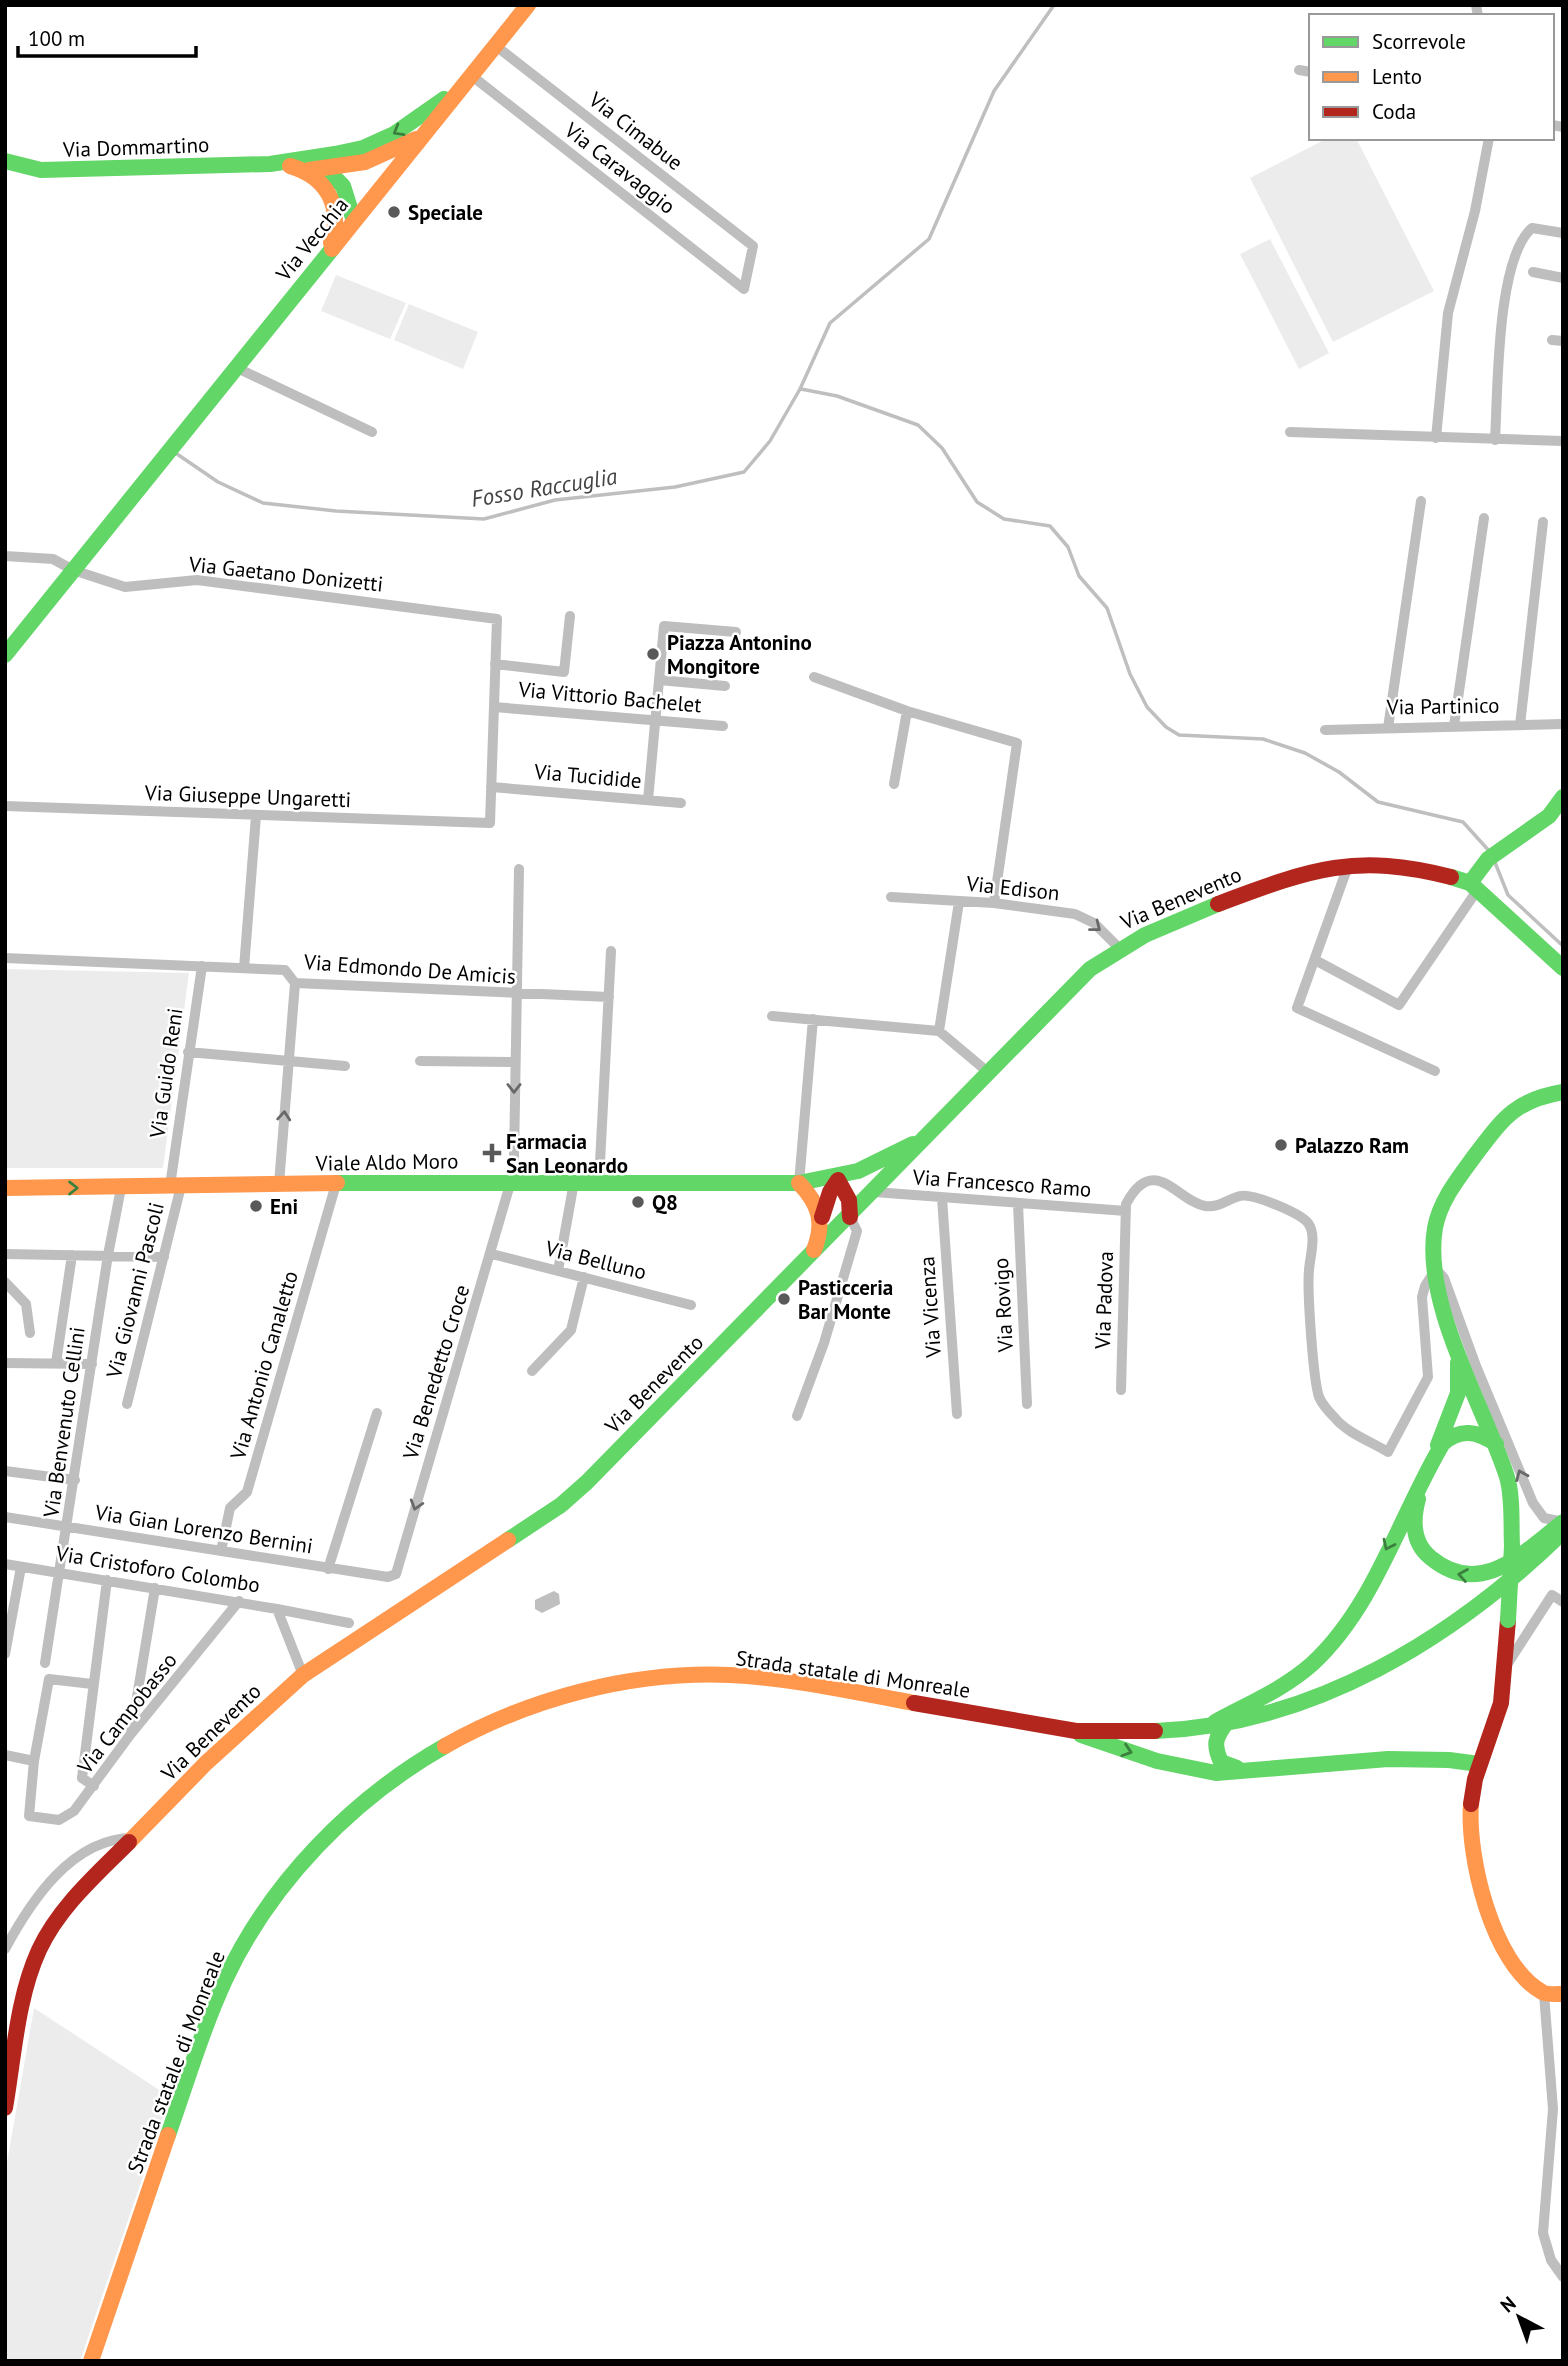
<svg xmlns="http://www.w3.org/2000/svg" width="1568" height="2366" viewBox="0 0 1568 2366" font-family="'PT Sans',sans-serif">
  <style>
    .green { fill: #ececec }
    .water { fill: #bfbfbf }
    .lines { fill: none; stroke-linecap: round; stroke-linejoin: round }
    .stream { stroke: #bfbfbf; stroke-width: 3.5 }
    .street { stroke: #bebebe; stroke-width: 10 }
    .fast { stroke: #63d668; stroke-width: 16 }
    .slow { stroke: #ff974d; stroke-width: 16 }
    .jam { stroke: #b3261e; stroke-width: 16 }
    .fast-bridge { stroke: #63d668; stroke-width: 16 }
    .oneway { stroke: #3b803e }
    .oneway2 { stroke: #686868 }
    .poi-dot { fill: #595959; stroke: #fff; stroke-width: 2.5 }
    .labels { text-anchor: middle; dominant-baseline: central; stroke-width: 5; stroke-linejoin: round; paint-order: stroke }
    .street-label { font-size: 21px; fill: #000; stroke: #fff }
    .poi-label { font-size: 21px; font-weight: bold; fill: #000; stroke: #fff; text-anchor: start }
    .water-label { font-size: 23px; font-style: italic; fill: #444; stroke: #fff }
  </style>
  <rect width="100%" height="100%" fill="#fff"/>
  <path class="green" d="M 1328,138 L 1356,138 L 1434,291 L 1333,342 L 1250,178 Z
    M 1270,239 L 1329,353 L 1299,369 L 1240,254 Z
    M 336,275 L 406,303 L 390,339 L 321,311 Z
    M 409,304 L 478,332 L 463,369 L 394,340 Z
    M 5,969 L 189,973 L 163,1168 L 5,1168 Z
    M 34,2008 L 170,2097 L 80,2361 L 5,2361 L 5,2174 Z"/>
  <path class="water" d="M 554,1591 L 559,1594 L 560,1604 L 542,1613 L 535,1609 L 535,1600 Z"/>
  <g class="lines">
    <path class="stream" d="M 801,389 L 837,396 L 918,425 L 942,448 L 977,502 L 1004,519 L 1050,526 L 1068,547 L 1079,576 L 1107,608 L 1130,674 L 1147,707 L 1166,727 L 1179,735 L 1263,739 L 1305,753 L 1339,772 L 1378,802 L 1463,822 L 1491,853
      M 177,454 L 218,482 L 263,503 L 336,511 L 484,519 L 555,500 L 675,487 L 744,472 L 770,441 L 800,389 L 830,323 L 929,239 L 994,91 L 1054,5
      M 1494,860 L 1508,895 L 1563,946"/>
    <path class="street" d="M 1476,5 L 1478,16
      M 1299,70 L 1311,72
      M 472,76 L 744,289 L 753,246 L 496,46
      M 1552,125 L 1563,127
      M 1533,272 L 1563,278
      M 1552,340 L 1563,341
      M 235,367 L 372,432
      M 1290,432 L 1563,441
      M 1436,438 L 1448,313 L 1475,211 L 1489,138
      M 1495,440 C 1498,392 1496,259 1532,228 L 1563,233
      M 5,556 L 53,559 L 73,570 L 125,587 L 197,580 L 497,619 L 490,823 L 5,806
      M 495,664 L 564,672 L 570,616
      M 814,677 L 907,711 L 1017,743 L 994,903
      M 659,680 L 725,686
      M 494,707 L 723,726
      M 1520,725 L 1543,522
      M 1454,726 L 1484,518
      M 1388,728 L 1421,501
      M 1325,730 L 1563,724
      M 894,784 L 907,711
      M 491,787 L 681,803
      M 648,800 L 664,626 L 736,632
      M 1348,866 L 1297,1008 L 1435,1071
      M 891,897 L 994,903 L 1075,914 L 1094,923 L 1119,948
      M 5,958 L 285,970 L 295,983 L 609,997
      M 1315,960 L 1399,1005 L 1478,889
      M 244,968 L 256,816
      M 772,1016 L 939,1031 L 989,1073
      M 939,1031 L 959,902
      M 188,1052 L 345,1066
      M 420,1061 L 514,1062
      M 599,1182 L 611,951
      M 799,1183 L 813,1019
      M 279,1184 L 295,983
      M 170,1186 L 202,966
      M 874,1192 L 1126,1211
      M 942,1198 L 957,1414
      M 1018,1204 L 1027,1404
      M 5,1254 L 164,1257
      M 492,1254 L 691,1305
      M 558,1271 L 574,1182
      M 5,1282 L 26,1304 L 30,1333
      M 5,1363 L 92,1364
      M 56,1363 L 72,1255
      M 532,1371 L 571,1330 L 584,1277
      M 1121,1390 L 1126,1204 C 1154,1152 1177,1201 1205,1206 C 1220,1208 1227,1199 1240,1196 C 1253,1193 1300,1213 1308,1223 C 1317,1235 1310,1256 1309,1270 C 1307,1290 1313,1379 1319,1397 C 1322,1404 1330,1413 1335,1418 C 1347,1433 1372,1442 1388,1452 L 1428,1377 L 1422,1297 L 1425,1286 L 1436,1269 L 1444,1278 L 1476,1366 L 1533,1503 L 1544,1518 L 1563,1522
      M 127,1404 L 181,1186
      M 797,1416 L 824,1343 L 857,1231 L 850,1217
      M 5,1471 L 75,1480
      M 5,1517 L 388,1577 L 396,1574 L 511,1181 L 514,1158 L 519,869
      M 221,1551 L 230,1508 L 247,1492 L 336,1184
      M 5,1564 L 277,1609 L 303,1675
      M 328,1569 L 377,1413
      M 277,1609 L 349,1623
      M 5,1654 L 21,1567
      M 45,1663 L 108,1255 L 121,1188
      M 1508,1663 L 1552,1595 L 1563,1602
      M 92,1684 L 49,1679 L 34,1761 L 29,1816 L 59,1820 L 74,1811 L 130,1735 L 239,1601
      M 131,1733 L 155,1588
      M 5,1755 L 34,1761
      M 94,1786 L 82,1778 L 107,1580
      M 5,1949 C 31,1901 72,1838 133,1838
      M 1544,1994 L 1553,2109 L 1543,2233 L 1551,2260 L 1563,2277"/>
    <path class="fast" d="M 5,161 L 41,170 L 270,164 L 335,154 L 363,148 L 394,134 L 444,99
      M 322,165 L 343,186 L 354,221
      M 5,655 L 332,249
      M 1451,877 L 1470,883 L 1563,968
      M 1470,883 L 1488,859 L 1549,816 L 1563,797
      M 337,1183 L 799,1183 L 858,1171 L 913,1144
      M 1438,1445 L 1458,1393 L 1458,1363
      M 1418,1499 C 1412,1521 1412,1543 1431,1558 C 1481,1599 1523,1553 1563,1522
      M 508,1540 L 561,1505 L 587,1482 L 1090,969 L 1145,935 L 1218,904
      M 1512,1546 C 1511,1525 1513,1497 1507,1477 C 1484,1406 1422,1303 1435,1228 C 1440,1200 1460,1176 1476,1154 C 1504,1117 1516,1100 1563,1092
      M 1215,1722 C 1248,1704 1284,1689 1312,1664 C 1375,1606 1400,1515 1443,1443 C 1461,1428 1477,1431 1496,1444
      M 1227,1722 C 1215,1738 1213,1744 1221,1762 L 1237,1768
      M 1155,1731 C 1313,1725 1453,1639 1563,1532
      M 1081,1735 L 1157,1761 L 1216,1773 L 1388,1759 L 1449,1760 L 1479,1764
      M 168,2135 C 186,2084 202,2030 225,1980 C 270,1883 352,1799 445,1746"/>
    <path class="slow" d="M 290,166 C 327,177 343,206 331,243
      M 309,170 L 365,162 L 416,139
      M 332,249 L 528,5
      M 799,1183 C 819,1204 825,1222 814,1250
      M 5,1188 L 337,1183
      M 445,1746 C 530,1698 632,1671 730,1675 C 792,1678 854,1692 914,1703
      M 1471,1804 C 1467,1856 1492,1964 1542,1992 C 1547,1995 1556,1994 1563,1994
      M 129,1842 L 206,1763 L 303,1675 L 508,1540
      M 91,2361 L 168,2135"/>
    <path class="jam" d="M 1218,904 C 1309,870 1353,852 1451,877
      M 822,1217 L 830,1192 L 838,1180 L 849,1200 L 850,1217
      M 914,1703 L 1076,1731 L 1155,1731
      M 1471,1804 L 1475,1779 L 1501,1703 L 1508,1620
      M 5,2108 C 14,2056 17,1998 39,1950 C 59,1907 97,1874 129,1842"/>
    <path class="fast-bridge" d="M 1508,1620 L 1512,1546"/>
  </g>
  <defs><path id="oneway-chevron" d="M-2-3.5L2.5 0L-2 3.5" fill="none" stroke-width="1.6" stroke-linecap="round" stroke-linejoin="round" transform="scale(1.75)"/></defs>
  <g class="oneway">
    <use href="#oneway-chevron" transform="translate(398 131) rotate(150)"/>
    <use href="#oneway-chevron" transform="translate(73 1188)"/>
    <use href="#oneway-chevron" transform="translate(1388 1545) rotate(116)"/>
    <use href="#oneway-chevron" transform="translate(1463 1575) rotate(-171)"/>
    <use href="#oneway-chevron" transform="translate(1127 1751) rotate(18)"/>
  </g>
  <g class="oneway2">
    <use href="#oneway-chevron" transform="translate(1096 927) rotate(38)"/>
    <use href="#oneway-chevron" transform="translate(514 1088) rotate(90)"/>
    <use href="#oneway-chevron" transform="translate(284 1116) rotate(-86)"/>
    <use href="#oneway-chevron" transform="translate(1521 1475) rotate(-113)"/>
    <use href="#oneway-chevron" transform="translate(416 1505) rotate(107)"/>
  </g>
  <g class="poi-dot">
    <circle cx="394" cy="212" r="7"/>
    <circle cx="653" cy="654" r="7"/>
    <circle cx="1281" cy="1145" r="7"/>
    <path d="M488.5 1142.5h7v7h7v7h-7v7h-7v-7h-7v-7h7z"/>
    <circle cx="638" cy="1202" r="7"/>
    <circle cx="256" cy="1206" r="7"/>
    <circle cx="784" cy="1299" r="7"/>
  </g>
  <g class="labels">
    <g class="street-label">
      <text transform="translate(636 131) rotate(38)">Via Cimabue</text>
      <text transform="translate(136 147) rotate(-2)">Via Dommartino</text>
      <text transform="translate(620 168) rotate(38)">Via Caravaggio</text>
      <text transform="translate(312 239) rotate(-51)">Via Vecchia</text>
      <text transform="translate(286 574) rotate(6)">Via Gaetano Donizetti</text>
      <text transform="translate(610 697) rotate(5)">Via Vittorio Bachelet</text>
      <text transform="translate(1443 706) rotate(-1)">Via Partinico</text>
      <text transform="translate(588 776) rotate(5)">Via Tucidide</text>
      <text transform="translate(248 796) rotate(2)">Via Giuseppe Ungaretti</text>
      <text transform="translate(1013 888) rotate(6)">Via Edison</text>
      <text transform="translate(1181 898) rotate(-23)">Via Benevento</text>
      <text transform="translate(410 969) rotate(4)">Via Edmondo De Amicis</text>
      <text transform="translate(166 1073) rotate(-82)">Via Guido Reni</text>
      <text transform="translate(387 1162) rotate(-1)">Viale Aldo Moro</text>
      <text transform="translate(1002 1183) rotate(4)">Via Francesco Ramo</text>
      <text transform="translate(596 1260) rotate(14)">Via Belluno</text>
      <text transform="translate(135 1290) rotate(-76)">Via Giovanni Pascoli</text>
      <text transform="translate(1104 1300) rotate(-88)">Via Padova</text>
      <text transform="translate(1003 1305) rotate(-93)">Via Rovigo</text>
      <text transform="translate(930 1307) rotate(-94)">Via Vicenza</text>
      <text transform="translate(264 1365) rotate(-74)">Via Antonio Canaletto</text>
      <text transform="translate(436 1372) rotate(-73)">Via Benedetto Croce</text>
      <text transform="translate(654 1384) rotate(-45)">Via Benevento</text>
      <text transform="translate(64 1422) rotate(-82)">Via Benvenuto Cellini</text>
      <text transform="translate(204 1529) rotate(9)">Via Gian Lorenzo Bernini</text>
      <text transform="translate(158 1569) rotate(9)">Via Cristoforo Colombo</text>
      <text transform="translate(853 1674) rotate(8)">Strada statale di Monreale</text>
      <text transform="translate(127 1713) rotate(-52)">Via Campobasso</text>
      <text transform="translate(211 1732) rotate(-44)">Via Benevento</text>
      <text transform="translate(176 2062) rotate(-69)">Strada statale di Monreale</text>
    </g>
    <g class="poi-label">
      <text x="408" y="212">Speciale</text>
      <text x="667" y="642">Piazza Antonino<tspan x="667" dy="24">Mongitore</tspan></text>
      <text x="506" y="1141">Farmacia<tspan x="506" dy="24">San Leonardo</tspan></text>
      <text x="1295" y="1145">Palazzo Ram</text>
      <text x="652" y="1202">Q8</text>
      <text x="270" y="1206">Eni</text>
      <text x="798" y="1287">Pasticceria<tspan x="798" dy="24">Bar Monte</tspan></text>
    </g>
    <g class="water-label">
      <text transform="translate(544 487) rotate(-9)">Fosso Raccuglia</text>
    </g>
  </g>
  <rect width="1568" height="2366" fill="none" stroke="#000000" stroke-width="14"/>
  <rect x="1309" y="14" width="245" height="126" fill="#ffffff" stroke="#999999" stroke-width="2"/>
  <rect x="1323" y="37" width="35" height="10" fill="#63d668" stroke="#999999" stroke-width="2"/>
  <text x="1372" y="49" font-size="21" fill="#000000">Scorrevole</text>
  <rect x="1323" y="72" width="35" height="10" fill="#ff974d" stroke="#999999" stroke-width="2"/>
  <text x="1372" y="84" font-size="21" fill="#000000">Lento</text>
  <rect x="1323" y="107" width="35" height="10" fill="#b3261e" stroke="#999999" stroke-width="2"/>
  <text x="1372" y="119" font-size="21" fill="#000000">Coda</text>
  <g transform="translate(1519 2317) rotate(319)" stroke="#ffffff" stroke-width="5" paint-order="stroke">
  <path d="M0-5L12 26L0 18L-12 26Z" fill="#000000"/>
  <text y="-10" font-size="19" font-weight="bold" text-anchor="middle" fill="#000000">N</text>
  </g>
  <path d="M18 46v10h178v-10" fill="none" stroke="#000000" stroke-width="3.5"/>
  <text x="28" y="46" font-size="21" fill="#000000" stroke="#ffffff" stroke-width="5" paint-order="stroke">100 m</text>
</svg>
